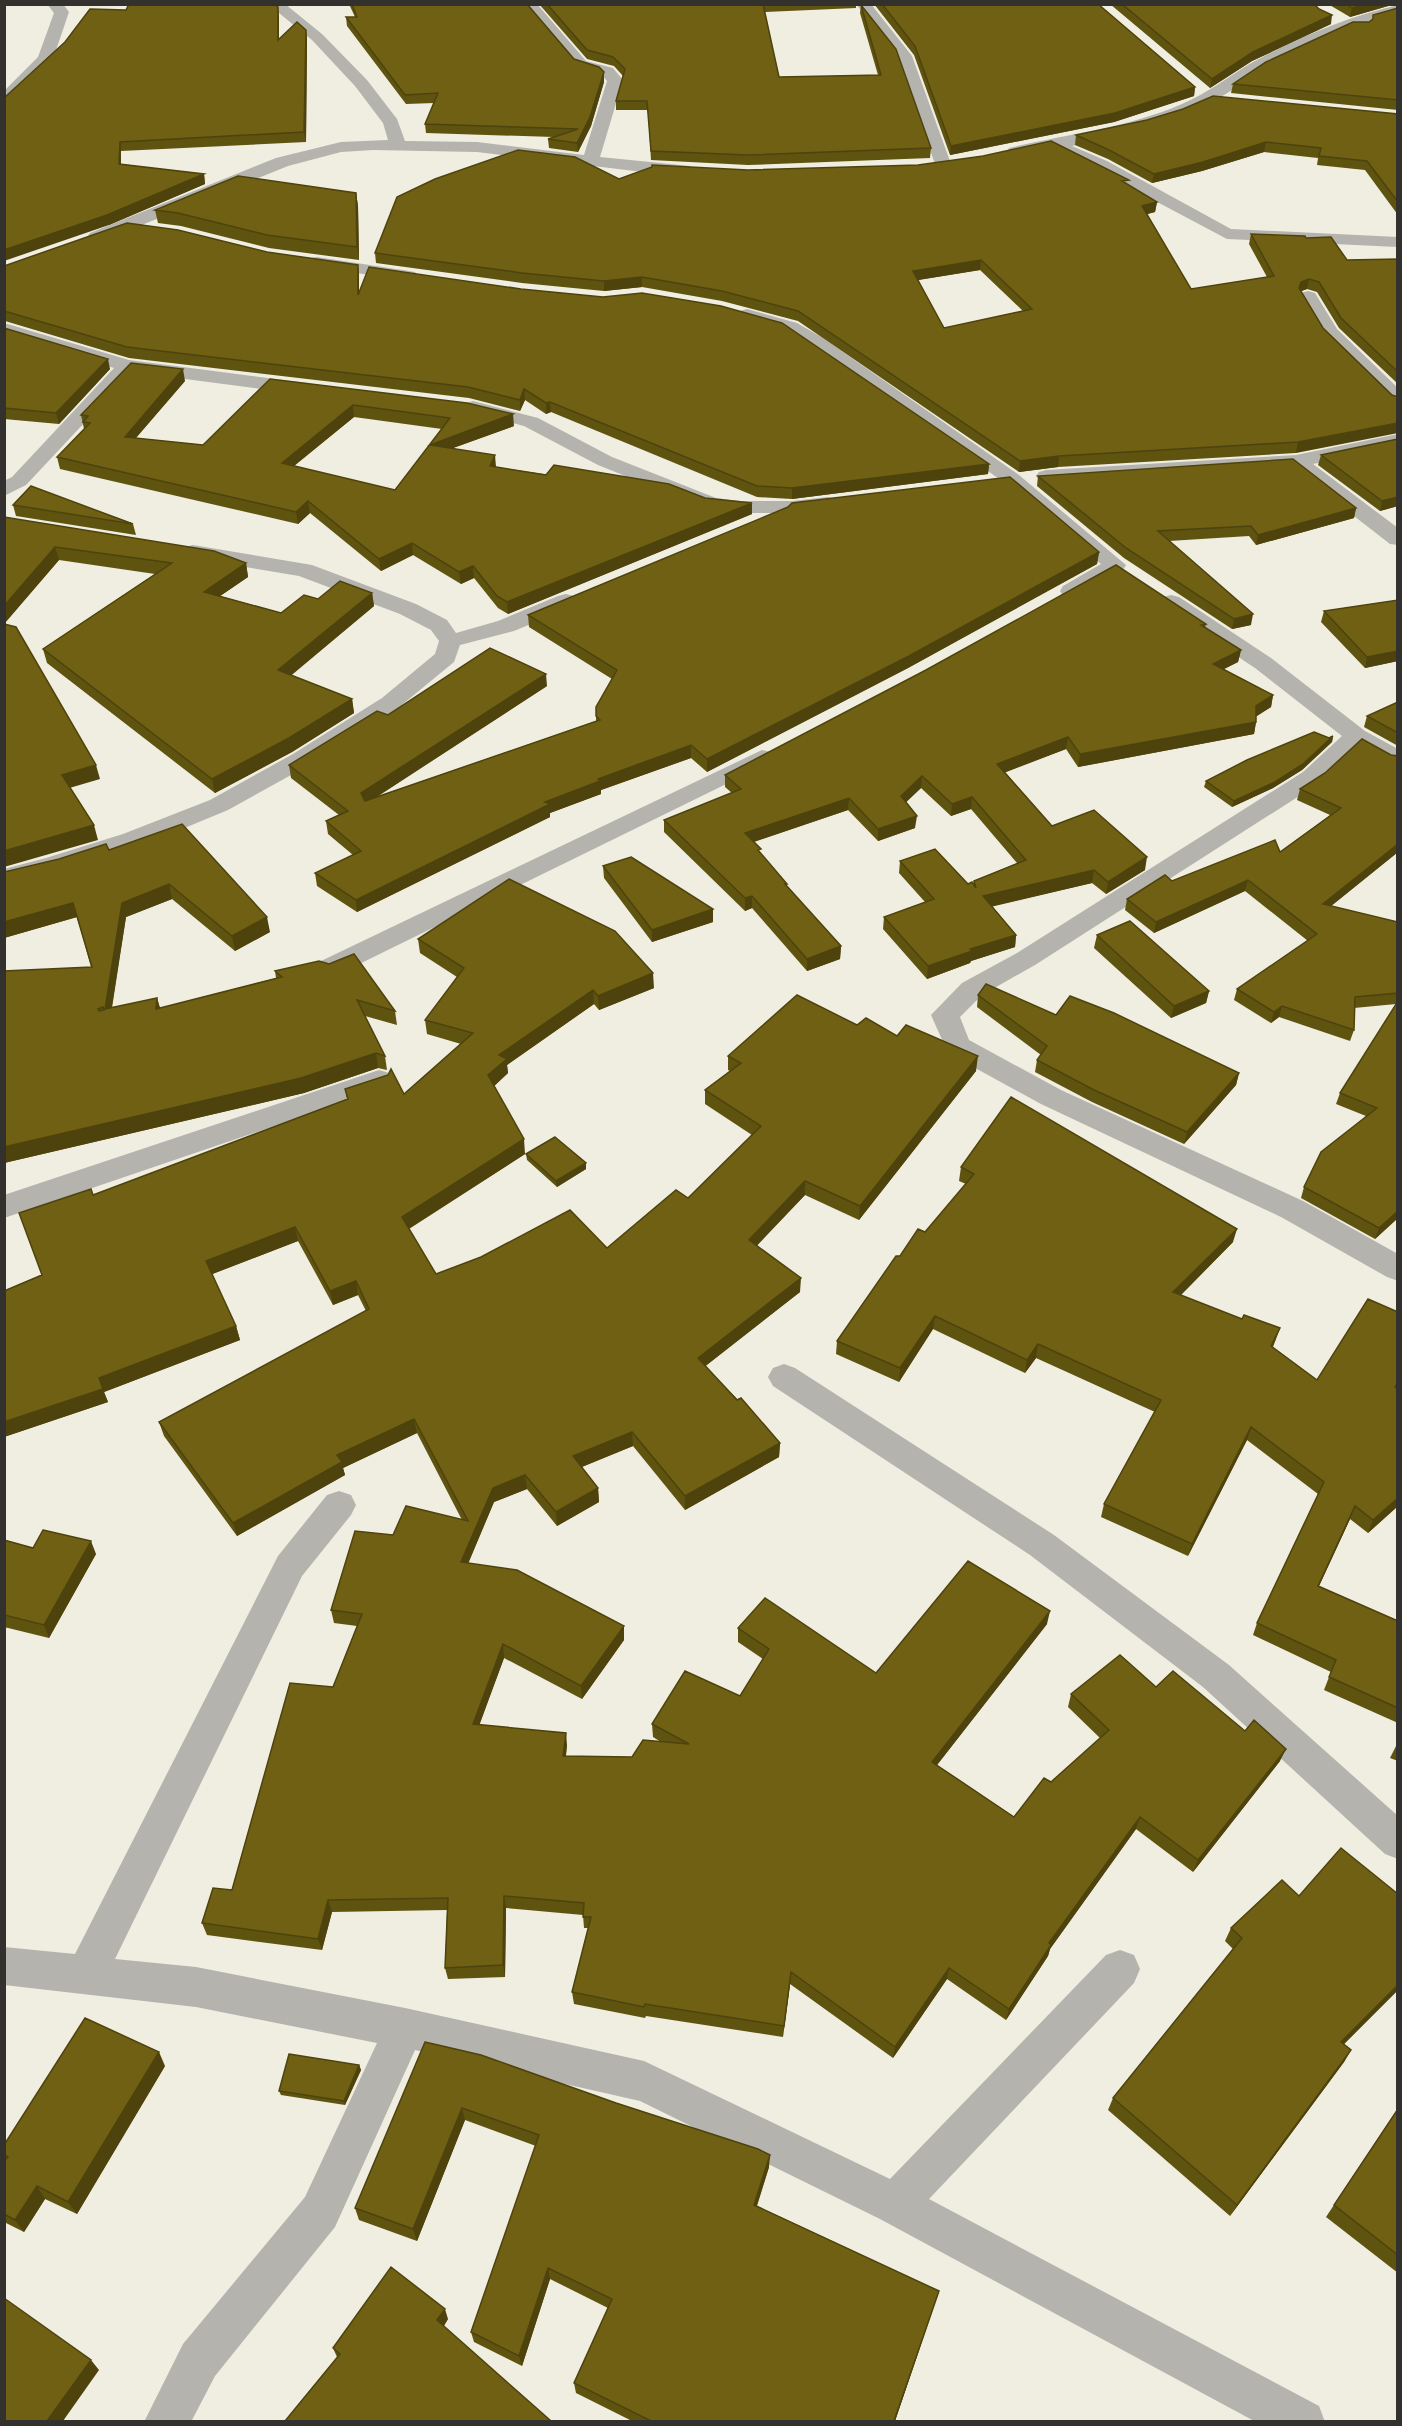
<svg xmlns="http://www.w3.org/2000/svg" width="1402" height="2426" viewBox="0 0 1402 2426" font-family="Manrope,sans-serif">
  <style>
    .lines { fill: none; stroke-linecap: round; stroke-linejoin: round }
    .minor { fill: #b4b3ae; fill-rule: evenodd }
    .wall { fill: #5f5310; fill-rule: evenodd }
    .shaded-wall { fill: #4e430d }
    .building { fill: #6f6013; stroke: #4e430d; stroke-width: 1.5; fill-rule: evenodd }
  </style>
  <rect width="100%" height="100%" fill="#f0ede1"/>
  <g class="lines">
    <path class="minor" d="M 47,4 L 63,4 L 69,12 L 53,59 L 10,103 L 4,105 L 4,91 L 38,57 L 54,13 Z
      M 268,4 L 285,4 L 322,34 L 367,80 L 397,119 L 405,141 L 477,142 L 584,155 L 607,81 L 601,74 L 576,67 L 522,4 L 537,4 L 586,61 L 613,68 L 623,80 L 600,157 L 690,166 L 698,171 L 690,176 L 643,172 L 477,152 L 373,150 L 341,152 L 288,166 L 102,241 L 90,241 L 87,237 L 90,233 L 276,158 L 341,142 L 388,140 L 383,123 L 355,86 L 312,40 Z
      M 856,4 L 871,4 L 912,56 L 951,164 L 949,168 L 937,168 L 935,164 L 897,57 Z
      M 1398,5 L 1398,14 C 1349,26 1301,47 1258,72 C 1242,82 1228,94 1212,102 C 1167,124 1120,136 1072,146 L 1107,161 L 1231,229 L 1398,237 L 1398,247 L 1227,239 L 1095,169 L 1053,150 L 1015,157 L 1007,152 L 1009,148 C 1067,134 1127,128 1182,104 C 1208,93 1229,76 1253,62 C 1299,37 1347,17 1398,5 Z
      M 317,257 L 409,271 L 415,272 L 418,276 L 415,280 L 409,281 L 311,266 L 308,262 L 311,258 Z
      M 1308,291 L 1315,293 L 1337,329 L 1398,388 L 1398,406 L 1391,404 L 1322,336 L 1299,297 L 1301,293 Z
      M 747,309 L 797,323 L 823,338 L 1019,475 L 1126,565 L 1123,570 L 1079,596 L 1071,598 L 1063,596 L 1060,591 L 1063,586 L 1101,564 L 1005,483 L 809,346 L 783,331 L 740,319 L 738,315 L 740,311 Z
      M 4,323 L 129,360 L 307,383 L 314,385 L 317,389 L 314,393 L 307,395 L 132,372 L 26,485 L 4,496 L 4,481 L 12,477 L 114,368 L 4,335 Z
      M 473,401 L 538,418 L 612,457 L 716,498 L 740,501 L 792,501 L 828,497 L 835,499 L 839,503 L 835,507 L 792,513 L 740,513 L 705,508 L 598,465 L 524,426 L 466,411 L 463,407 L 466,403 Z
      M 1398,434 L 1398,446 L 1313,464 L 1398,528 L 1398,545 L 1390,544 L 1291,467 L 1046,482 L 1039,480 L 1036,476 L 1039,472 L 1046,470 L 1296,455 Z
      M 193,545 L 312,565 L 416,604 L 447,620 L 456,633 L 498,621 L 558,596 L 566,594 L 574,596 L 577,601 L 574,606 L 514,631 L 460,645 L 454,662 L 398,708 L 311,764 L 228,810 L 141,846 L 62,871 L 4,885 L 4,869 L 46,858 L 123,834 L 210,800 L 293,754 L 382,698 L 435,654 L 439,641 L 431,630 L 400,614 L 299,576 L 185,557 L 182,552 L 185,547 Z
      M 1171,595 L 1179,597 L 1271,658 L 1365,731 L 1398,749 L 1398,766 L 1389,764 L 1359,747 L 1321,782 L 1035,965 L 982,995 L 960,1017 L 969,1040 L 1061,1090 L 1303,1201 L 1398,1254 L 1398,1281 L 1387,1277 L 1281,1217 L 1041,1104 L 948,1053 L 931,1015 L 962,983 L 1017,953 L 1303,772 L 1342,736 L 1255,668 L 1163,607 L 1160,602 L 1163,597 Z
      M 762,750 L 771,752 L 774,757 L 771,762 L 341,973 L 331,976 L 321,973 L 318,967 L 321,961 Z
      M 379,1070 L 389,1073 L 393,1080 L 389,1087 L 4,1218 L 4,1195 Z
      M 784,1364 L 795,1368 L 1054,1535 L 1229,1665 L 1398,1816 L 1398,1859 L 1385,1854 L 1203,1687 L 1030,1555 L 773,1386 L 768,1377 L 773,1368 Z
      M 339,1491 L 351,1495 L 356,1505 L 351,1515 L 302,1576 L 115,1959 L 196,1967 L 405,2008 L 644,2061 L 890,2179 L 1106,1955 L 1120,1950 L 1134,1955 L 1140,1969 L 1134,1983 L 929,2199 L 1319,2406 L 1325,2422 L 1256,2422 L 880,2219 L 640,2101 L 415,2050 L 335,2227 L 215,2376 L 191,2422 L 144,2422 L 183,2344 L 305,2197 L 377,2043 L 196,2007 L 4,1985 L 4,1947 L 75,1954 L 278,1556 L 327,1495 Z"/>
  </g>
  <path class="wall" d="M 349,4 L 527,4 L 574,59 L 604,72 L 604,82 L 591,126 L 578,152 L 549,148 L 548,139 L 554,137 L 426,133 L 425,124 L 434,103 L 406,104 L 347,26 L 346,17 L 355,17 Z
    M 539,4 L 856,4 L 856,8 L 765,12 L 779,77 L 878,75 L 860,13 L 861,5 L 931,148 L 930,158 L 748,165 L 651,160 L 648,110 L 616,110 L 616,101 L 623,76 L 614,66 L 587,59 Z
    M 874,4 L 1098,4 L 1195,87 L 1194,96 L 1114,122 L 950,155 L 914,55 Z
    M 1110,4 L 1314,4 L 1331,24 L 1252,61 L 1210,88 Z
    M 1328,4 L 1395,4 L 1350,17 Z
    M 1398,8 L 1398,110 L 1231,93 L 1233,84 L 1369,22 L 1373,19 L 1373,15 Z
    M 279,16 L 279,39 L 306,30 L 307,39 L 306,142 L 121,151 L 121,164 L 204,174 L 205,184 L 109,225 L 4,98 Z
    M 1398,114 L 1398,215 L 1365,170 L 1317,165 L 1318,158 L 1264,152 L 1202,171 L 1152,183 L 1108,159 L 1075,145 L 1076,135 Z
    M 748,170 L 1128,185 L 1157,202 L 1155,212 L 1147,214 L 1191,289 L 1267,277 L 1249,244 L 1251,234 L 1306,238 L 1347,260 L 1398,259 L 1398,384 L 1339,328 L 1317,292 L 1307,289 L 1301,291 L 1323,328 L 1392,395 L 1296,453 L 1058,467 L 1019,472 L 798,321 L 722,301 L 642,287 L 604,291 L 522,283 L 376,263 L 375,253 L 619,179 ZM 980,270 L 1023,311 L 944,328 L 918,280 Z
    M 356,193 L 358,206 L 359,260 L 269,248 L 181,226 L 158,223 L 155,210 Z
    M 267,252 L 358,265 L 359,292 L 989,464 L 988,474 L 792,499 L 757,497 L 551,412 L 546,414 L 525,400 L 520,411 L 469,398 L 129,358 L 5,321 L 4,266 Z
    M 4,328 L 110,369 L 59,424 L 4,419 Z
    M 270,379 L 514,426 L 453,448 L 496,467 L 705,498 L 752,514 L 508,614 L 498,608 L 474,578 L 461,584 L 413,555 L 381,571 L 310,513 L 298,524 L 60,469 L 57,457 L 84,429 L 81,415 L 185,381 L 136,438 L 203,445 ZM 354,417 L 442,429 L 395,490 L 294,466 Z
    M 1398,439 L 1398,506 L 1380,511 L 1318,465 L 1321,455 Z
    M 1038,476 L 1356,508 L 1354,518 L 1256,545 L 1249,536 L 1169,541 L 1251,625 L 1232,629 L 1124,558 L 1037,486 Z
    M 13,505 L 133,524 L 136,535 L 16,516 Z
    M 4,517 L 246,563 L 248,577 L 220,596 L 281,613 L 318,599 L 372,593 L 374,606 L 291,675 L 352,699 L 354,713 L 292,752 L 215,793 L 47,663 L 43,649 L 155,574 L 59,560 L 4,624 Z
    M 1099,552 L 1097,564 L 908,668 L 707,772 L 691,758 L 601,790 L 601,794 L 550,813 L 550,817 L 357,912 L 317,886 L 315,873 L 353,855 L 328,834 L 326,821 L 339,815 L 291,778 L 289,765 L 388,715 L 547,686 L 376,797 L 596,721 L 596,707 L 612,679 L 529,627 L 528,615 Z
    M 1398,600 L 1398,661 L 1365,668 L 1321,622 L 1324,611 Z
    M 1206,624 L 1205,628 L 1241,650 L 1238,662 L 1224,669 L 1273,695 L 1271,707 L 1256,716 L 1256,722 L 1254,734 L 1078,767 L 1066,749 L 1005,772 L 1052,826 L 1145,870 L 1106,894 L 1092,883 L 992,906 L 1016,935 L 1015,947 L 971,961 L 970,963 L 927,979 L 883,929 L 884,917 L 925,902 L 899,873 L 900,861 L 968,884 L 973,885 L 974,881 L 1017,863 L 971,809 L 951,816 L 921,788 L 906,802 L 915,828 L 878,841 L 848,810 L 754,842 L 761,854 L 787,886 L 841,946 L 840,959 L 807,971 L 752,908 L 745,911 L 664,832 L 664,820 L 732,793 L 725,787 L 725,775 Z
    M 1398,702 L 1398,746 L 1364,727 L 1367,716 Z
    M 1333,736 L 1332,742 L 1302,770 L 1273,788 L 1232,807 L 1204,787 L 1206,781 Z
    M 1391,755 L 1398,756 L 1398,852 L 1331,906 L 1398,922 L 1398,1218 L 1375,1239 L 1301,1198 L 1304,1187 L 1366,1116 L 1336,1104 L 1340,1093 L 1396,1004 L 1354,1008 L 1354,1030 L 1350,1041 L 1279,1017 L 1271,1023 L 1234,1000 L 1237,989 L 1308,941 L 1245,891 L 1154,933 L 1125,910 L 1127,899 L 1172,881 L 1280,852 L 1330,815 L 1297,800 L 1300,789 Z
    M 109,850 L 270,932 L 235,951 L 172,899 L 126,917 L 112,1008 L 157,998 L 160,1008 L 276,978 L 275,971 L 395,1011 L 397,1025 L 365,1016 L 385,1056 L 387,1070 L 378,1068 L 304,1093 L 4,1163 L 91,967 L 77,917 L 4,938 L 4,872 Z
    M 603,866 L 713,922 L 652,942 L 604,878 Z
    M 1097,935 L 1209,991 L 1206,1003 L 1171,1018 L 1094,948 Z
    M 418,939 L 654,988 L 599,1010 L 594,1004 L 507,1065 L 508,1073 L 494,1086 L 525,1154 L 409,1229 L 436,1274 L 607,1248 L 688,1198 L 752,1135 L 705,1104 L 705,1090 L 730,1071 L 728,1070 L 728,1056 L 857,1025 L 897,1036 L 976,1071 L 859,1220 L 805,1195 L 757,1245 L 800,1292 L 705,1366 L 780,1443 L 779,1457 L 685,1510 L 633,1446 L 582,1467 L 598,1488 L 599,1502 L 557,1526 L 527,1489 L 494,1502 L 468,1563 L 624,1640 L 582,1699 L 504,1658 L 479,1725 L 567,1745 L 566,1756 L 632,1757 L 661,1742 L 653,1737 L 652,1724 L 740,1696 L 763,1659 L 738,1642 L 738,1628 L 876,1673 L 1047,1624 L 937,1765 L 1014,1817 L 1100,1738 L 1068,1707 L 1071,1694 L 1156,1687 L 1280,1761 L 1193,1872 L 1136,1829 L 1050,1949 L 1048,1956 L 1006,2020 L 947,1979 L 893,2058 L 790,1984 L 783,2037 L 646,2016 L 645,2018 L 574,2004 L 572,1992 L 588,1928 L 584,1928 L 583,1915 L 506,1908 L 505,1977 L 448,1979 L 445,1968 L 447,1910 L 332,1912 L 322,1950 L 207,1935 L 202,1923 L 232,1890 L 333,1687 L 357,1626 L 334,1623 L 331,1610 L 393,1535 L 462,1520 L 417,1433 L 343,1468 L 345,1475 L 237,1536 L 164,1436 L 159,1422 L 366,1311 L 358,1295 L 333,1305 L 298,1241 L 212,1274 L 236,1326 L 240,1340 L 104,1392 L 108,1402 L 4,1437 L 4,1291 L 41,1275 L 93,1195 L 347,1099 L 345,1089 L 404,1094 L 461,1044 L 427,1034 L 425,1020 L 457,977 L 420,953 Z
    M 978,995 L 1056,1015 L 1239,1073 L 1236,1085 L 1184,1144 L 1092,1102 L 1035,1072 L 1037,1060 L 1041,1055 L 977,1007 Z
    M 526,1154 L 586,1169 L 557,1187 L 527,1160 Z
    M 961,1167 L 1233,1242 L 1181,1295 L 1242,1319 L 1280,1328 L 1273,1347 L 1317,1380 L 1398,1312 L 1398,1387 L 1397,1388 L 1398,1389 L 1398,1506 L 1368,1533 L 1350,1519 L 1319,1586 L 1398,1621 L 1398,1723 L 1324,1690 L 1331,1672 L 1253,1635 L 1257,1623 L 1318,1494 L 1247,1440 L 1188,1556 L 1101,1517 L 1104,1504 L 1155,1412 L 1036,1358 L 1025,1373 L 933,1329 L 899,1382 L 836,1354 L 837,1341 L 900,1256 L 925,1232 L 966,1184 L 959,1181 Z
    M 4,1540 L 33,1548 L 96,1554 L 49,1638 L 4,1627 Z
    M 1398,1742 L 1398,1761 L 1390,1758 Z
    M 1231,1928 L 1398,1990 L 1344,2044 L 1351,2050 L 1344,2062 L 1230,2216 L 1108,2110 L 1113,2098 L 1233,1949 L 1225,1941 Z
    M 425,2042 L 769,2167 L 757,2206 L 939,2291 L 895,2421 L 632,2421 L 576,2393 L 574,2383 L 608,2308 L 550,2279 L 522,2366 L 474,2342 L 471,2332 L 536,2146 L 465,2120 L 417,2241 L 359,2220 L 355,2208 Z
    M 359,2065 L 361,2070 L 345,2105 L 281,2095 L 279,2091 Z
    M 165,2066 L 77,2214 L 45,2199 L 24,2232 L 4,2222 L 4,2161 L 6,2158 L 4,2156 L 4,2145 Z
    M 1398,2108 L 1398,2273 L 1326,2217 Z
    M 448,2319 L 444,2326 L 337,2357 L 333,2348 Z"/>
  <path class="shaded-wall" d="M 1364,4 L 1395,4 L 1350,17 L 1352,8 Z
    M 278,7 L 279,16 L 279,49 L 278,40 Z
    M 1332,15 L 1331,24 L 1252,61 L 1210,88 L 1212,79 L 1253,52 Z
    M 306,30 L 307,39 L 306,142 L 304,132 Z
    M 604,72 L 604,82 L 591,126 L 578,152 L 577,143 Z
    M 1195,87 L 1194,96 L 1114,122 L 950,155 L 951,146 Z
    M 120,142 L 121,151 L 121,174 L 119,164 Z
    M 1266,142 L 1264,152 L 1202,171 L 1152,183 L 1154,174 Z
    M 204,174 L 205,184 L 109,225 L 4,261 L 4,250 Z
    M 356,193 L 358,206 L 359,260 L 357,247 Z
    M 1157,202 L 1155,212 L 1140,216 L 1142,206 Z
    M 981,260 L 980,270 L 912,281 L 913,271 Z
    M 358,265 L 359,275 L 359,305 L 358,295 Z
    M 642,277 L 642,287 L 604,291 L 604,281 Z
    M 1309,279 L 1307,289 L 1299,292 L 1297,298 L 1301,282 Z
    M 108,359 L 110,369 L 59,424 L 56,413 Z
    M 183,369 L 185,381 L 127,448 L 125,437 Z
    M 524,389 L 525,400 L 520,411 L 520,400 Z
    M 550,402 L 551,412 L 546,414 L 546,403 Z
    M 353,405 L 354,417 L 284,474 L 282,463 Z
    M 513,414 L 514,426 L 431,456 L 430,445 Z
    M 1398,423 L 1398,433 L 1296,453 L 1298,442 Z
    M 495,455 L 496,467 L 490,466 Z
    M 1059,456 L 1058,467 L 1019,472 L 1020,461 Z
    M 989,464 L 988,474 L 792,499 L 792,488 Z
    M 1398,497 L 1398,506 L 1380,511 L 1382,501 Z
    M 308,501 L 310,513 L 298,524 L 296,512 Z
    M 752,503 L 752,514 L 508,614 L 507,602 Z
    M 1356,508 L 1354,518 L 1256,545 L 1258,535 Z
    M 412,543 L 413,555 L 381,571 L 379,559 Z
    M 55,547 L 59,560 L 4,624 L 4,606 Z
    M 1099,552 L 1097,564 L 908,668 L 707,772 L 707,759 Z
    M 246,563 L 248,577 L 207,605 L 204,592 Z
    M 473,566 L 474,578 L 461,584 L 459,572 Z
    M 372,593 L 374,606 L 281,684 L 278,670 Z
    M 1253,614 L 1251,625 L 1232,629 L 1234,619 Z
    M 1241,650 L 1238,662 L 1210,676 L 1213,664 Z
    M 1398,651 L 1398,661 L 1365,668 L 1367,657 Z
    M 546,674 L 547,686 L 363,806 L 361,793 Z
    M 1273,695 L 1271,707 L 1254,718 L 1256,706 Z
    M 352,699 L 354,713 L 292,752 L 215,793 L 212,779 Z
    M 1256,722 L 1254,734 L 1078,767 L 1080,754 Z
    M 1333,736 L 1332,742 L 1302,770 L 1273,788 L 1232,807 L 1234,801 Z
    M 1068,737 L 1066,749 L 996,776 L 997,764 Z
    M 691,745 L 691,758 L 601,790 L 601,794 L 550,813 L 550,817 L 357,912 L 356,900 L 545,802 L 598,779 Z
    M 96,765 L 100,779 L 66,789 L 62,775 Z
    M 922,776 L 921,788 L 900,808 L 901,796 Z
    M 972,797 L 971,809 L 951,816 L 952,804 Z
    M 849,798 L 848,810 L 744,845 L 745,833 Z
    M 917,816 L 915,828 L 878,841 L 878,829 Z
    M 94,825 L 98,840 L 4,867 L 4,851 Z
    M 1398,844 L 1398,852 L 1320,915 L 1323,904 Z
    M 1147,857 L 1145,870 L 1106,894 L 1108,882 Z
    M 1094,870 L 1092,883 L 982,909 L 983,896 Z
    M 1248,880 L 1245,891 L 1154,933 L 1156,922 Z
    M 169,884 L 172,899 L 126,917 L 109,1024 L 105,1009 L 122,903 Z
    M 752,896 L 752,908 L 745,911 L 745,898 Z
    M 73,903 L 77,917 L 4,938 L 4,922 Z
    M 713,909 L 713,922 L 652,942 L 652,930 Z
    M 267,917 L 270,932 L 235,951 L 232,936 Z
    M 1016,935 L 1015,947 L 971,961 L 970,963 L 927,979 L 928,966 L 970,949 Z
    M 841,946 L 840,959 L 807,971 L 807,959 Z
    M 653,973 L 654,988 L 599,1010 L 598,996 Z
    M 593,990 L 594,1004 L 507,1065 L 508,1073 L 490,1090 L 488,1075 L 499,1055 Z
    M 1209,991 L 1206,1003 L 1171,1018 L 1174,1006 Z
    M 157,998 L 161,1012 L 156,1009 Z
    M 1282,1006 L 1279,1017 L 1271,1023 L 1274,1012 Z
    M 376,1053 L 378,1068 L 304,1093 L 4,1163 L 4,1147 Z
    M 978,1056 L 976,1071 L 859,1220 L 860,1206 Z
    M 1239,1073 L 1236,1085 L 1184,1144 L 1187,1132 Z
    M 524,1139 L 525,1154 L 405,1231 L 402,1217 Z
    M 586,1163 L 586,1169 L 557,1187 L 556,1181 Z
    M 805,1181 L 805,1195 L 749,1254 L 749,1240 Z
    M 1398,1211 L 1398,1218 L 1375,1239 L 1379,1228 Z
    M 295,1227 L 298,1241 L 210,1275 L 206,1261 Z
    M 1237,1229 L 1233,1242 L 1170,1306 L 1173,1292 Z
    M 801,1278 L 800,1292 L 698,1372 L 698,1358 Z
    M 356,1281 L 358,1295 L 333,1305 L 330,1291 Z
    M 935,1316 L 933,1329 L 899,1382 L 900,1368 Z
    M 236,1326 L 240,1340 L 104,1392 L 108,1402 L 4,1437 L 4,1422 L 99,1378 Z
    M 1280,1328 L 1275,1341 L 1267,1359 L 1271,1346 Z
    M 1038,1344 L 1036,1358 L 1025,1373 L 1027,1360 Z
    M 414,1419 L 417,1433 L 343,1468 L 345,1475 L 237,1536 L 233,1523 L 337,1455 Z
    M 1251,1427 L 1247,1440 L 1188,1556 L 1192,1544 Z
    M 632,1432 L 633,1446 L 574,1470 L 573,1456 Z
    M 780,1443 L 779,1457 L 685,1510 L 685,1496 Z
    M 525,1475 L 527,1489 L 494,1502 L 463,1576 L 461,1562 L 493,1488 Z
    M 598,1488 L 599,1502 L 557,1526 L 556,1512 Z
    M 1398,1498 L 1398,1506 L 1368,1533 L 1373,1520 Z
    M 1355,1506 L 1350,1519 L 1313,1599 L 1318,1586 Z
    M 91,1541 L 96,1554 L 49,1638 L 44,1625 Z
    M 1050,1611 L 1047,1624 L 930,1774 L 932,1762 Z
    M 624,1626 L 624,1640 L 582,1699 L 581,1686 Z
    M 503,1644 L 504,1658 L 475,1737 L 473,1724 Z
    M 566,1733 L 567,1745 L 564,1769 L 563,1756 Z
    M 1286,1749 L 1280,1761 L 1193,1872 L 1198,1860 Z
    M 1140,1817 L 1136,1829 L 1050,1949 L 1048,1956 L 1006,2020 L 1009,2009 L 1049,1943 Z
    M 504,1896 L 506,1908 L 505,1977 L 503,1965 Z
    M 328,1900 L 332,1912 L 322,1950 L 318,1939 Z
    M 949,1968 L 947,1979 L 893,2058 L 895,2047 Z
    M 791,1972 L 790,1984 L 783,2037 L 784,2026 Z
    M 1398,1985 L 1398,1990 L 1334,2054 L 1341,2042 Z
    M 1351,2050 L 1344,2062 L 1230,2216 L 1237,2205 Z
    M 159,2052 L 165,2066 L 77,2214 L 68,2202 Z
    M 359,2065 L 361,2070 L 345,2105 L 344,2101 Z
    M 462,2108 L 465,2120 L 417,2241 L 413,2229 Z
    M 770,2155 L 769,2167 L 753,2217 L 754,2205 Z
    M 37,2186 L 45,2199 L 24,2232 L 15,2220 Z
    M 548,2268 L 550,2279 L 522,2366 L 519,2356 Z
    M 939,2291 L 895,2421 L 894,2421 Z
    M 445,2309 L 448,2319 L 440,2331 L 437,2320 Z
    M 91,2360 L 99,2370 L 63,2421 L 47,2421 Z"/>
  <path class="building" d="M 129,4 L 275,4 L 278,7 L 278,40 L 297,22 L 306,30 L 304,132 L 120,142 L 119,164 L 204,174 L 107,215 L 4,250 L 4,98 L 65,42 L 90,9 L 126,10 Z
    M 352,4 L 527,4 L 574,59 L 599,67 L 604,72 L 590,117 L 577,143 L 548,139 L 578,129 L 425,124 L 438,93 L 405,95 L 346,17 L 357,17 Z
    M 547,4 L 763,4 L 779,77 L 881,75 L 861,5 L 896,49 L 931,148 L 748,155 L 651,151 L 647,101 L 616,101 L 625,69 L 613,57 L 587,50 Z
    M 882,4 L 1098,4 L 1195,87 L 1115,113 L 951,146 L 915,46 Z
    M 1122,4 L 1314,4 L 1319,9 L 1332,15 L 1253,52 L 1212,79 Z
    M 1346,4 L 1364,4 L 1352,8 Z
    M 1398,8 L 1398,100 L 1233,84 L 1266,62 L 1353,22 L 1369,22 L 1373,19 L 1373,15 Z
    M 1213,96 L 1398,114 L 1398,202 L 1367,161 L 1319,156 L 1321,148 L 1266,142 L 1203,162 L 1154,174 L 1109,150 L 1076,135 L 1147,120 L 1183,109 Z
    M 1051,141 L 1129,180 L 1122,181 L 1157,202 L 1142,206 L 1191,289 L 1274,276 L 1251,234 L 1305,236 L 1306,238 L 1331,237 L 1347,260 L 1398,259 L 1398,372 L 1341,318 L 1319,282 L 1309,279 L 1301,282 L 1299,288 L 1323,328 L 1392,395 L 1398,397 L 1398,423 L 1298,442 L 1059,456 L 1020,461 L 798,311 L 722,291 L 642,277 L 604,281 L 522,273 L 375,253 L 397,197 L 435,179 L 518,150 L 575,157 L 619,179 L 652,167 L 652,165 L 748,170 L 918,165 L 983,156 ZM 981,260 L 1032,309 L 944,328 L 913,271 Z
    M 238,176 L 356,193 L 357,247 L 267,235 L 178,213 L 155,210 Z
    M 127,223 L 178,230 L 267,252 L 358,265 L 358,295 L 369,267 L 521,289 L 603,297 L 642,293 L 721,306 L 782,323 L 989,464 L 792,488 L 757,486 L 550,402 L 546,403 L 524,389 L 520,400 L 468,387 L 127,347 L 4,311 L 4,266 Z
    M 4,328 L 108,359 L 56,413 L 4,408 Z
    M 131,363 L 183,369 L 125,437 L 203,445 L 270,379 L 467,403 L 513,414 L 430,445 L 495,455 L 490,466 L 546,475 L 554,465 L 669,484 L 705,498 L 752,503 L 507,602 L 497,596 L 473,566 L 459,572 L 412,543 L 379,559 L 308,501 L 296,512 L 57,457 L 90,423 L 83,422 L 88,416 L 81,415 ZM 353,405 L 450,418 L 395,490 L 282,463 Z
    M 1398,439 L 1398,497 L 1382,501 L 1321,455 Z
    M 1293,459 L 1356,508 L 1258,535 L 1251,526 L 1158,531 L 1253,614 L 1234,619 L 1126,548 L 1038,476 Z
    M 1010,477 L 1099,552 L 909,656 L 707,759 L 691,745 L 598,779 L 600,781 L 545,802 L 550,804 L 356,900 L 315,873 L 361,851 L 326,821 L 348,811 L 289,765 L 377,711 L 388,715 L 490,648 L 546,674 L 361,793 L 365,801 L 600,720 L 596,716 L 596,707 L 617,670 L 528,615 L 788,507 L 792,503 Z
    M 31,486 L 133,524 L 13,505 Z
    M 4,517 L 214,551 L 246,563 L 204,592 L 281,613 L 304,595 L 318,599 L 340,581 L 372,593 L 278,670 L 352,699 L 289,738 L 212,779 L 43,649 L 172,563 L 55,547 L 4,606 Z
    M 1116,565 L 1206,624 L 1201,625 L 1241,650 L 1213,664 L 1273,695 L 1256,706 L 1256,722 L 1080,754 L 1068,737 L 997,764 L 1052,826 L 1094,810 L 1147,857 L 1108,882 L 1094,870 L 983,896 L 1016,935 L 970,949 L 972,951 L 928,966 L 884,917 L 934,899 L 900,861 L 935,849 L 968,884 L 972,882 L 976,888 L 974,881 L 1026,860 L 972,797 L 952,804 L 922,776 L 901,796 L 917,816 L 878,829 L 849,798 L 745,833 L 761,849 L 758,850 L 787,884 L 785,884 L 841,946 L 807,959 L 752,896 L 745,898 L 664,820 L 741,789 L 725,775 L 926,670 Z
    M 1398,600 L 1398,651 L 1367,657 L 1324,611 Z
    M 4,624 L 16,627 L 96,765 L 62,775 L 94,825 L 4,851 Z
    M 1398,702 L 1398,733 L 1367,716 Z
    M 1314,732 L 1329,738 L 1333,736 L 1303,764 L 1275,782 L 1234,801 L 1206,781 L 1247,760 Z
    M 1362,739 L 1391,755 L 1398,756 L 1398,844 L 1323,904 L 1398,922 L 1398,993 L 1355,997 L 1354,1030 L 1282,1006 L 1274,1012 L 1237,989 L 1317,934 L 1248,880 L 1156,922 L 1127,899 L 1165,875 L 1172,881 L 1275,840 L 1280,852 L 1341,808 L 1300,789 L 1325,773 Z
    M 182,824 L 267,917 L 232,936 L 169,884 L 122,903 L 105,1009 L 157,998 L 156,1009 L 282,977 L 275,971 L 319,961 L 329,964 L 354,954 L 395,1011 L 357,1000 L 385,1056 L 376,1053 L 301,1078 L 4,1147 L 4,971 L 92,967 L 73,903 L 4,922 L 4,872 L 59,859 L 106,844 L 109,850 ZM 103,1007 L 104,1010 L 99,1011 L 98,1009 Z
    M 631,857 L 713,909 L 652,930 L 603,866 Z
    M 509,879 L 615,931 L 653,973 L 598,996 L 593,990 L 499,1055 L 507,1059 L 488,1075 L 524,1139 L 402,1217 L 436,1274 L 481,1257 L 570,1210 L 607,1248 L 676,1190 L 688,1198 L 761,1126 L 705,1090 L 741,1063 L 728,1056 L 797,995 L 857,1025 L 866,1018 L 897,1036 L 906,1025 L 978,1056 L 860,1206 L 805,1181 L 749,1240 L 801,1278 L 698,1358 L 737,1400 L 741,1398 L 780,1443 L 685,1496 L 632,1432 L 573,1456 L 598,1488 L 556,1512 L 525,1475 L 493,1488 L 461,1562 L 517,1570 L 624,1626 L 581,1686 L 503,1644 L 473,1724 L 566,1733 L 563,1756 L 632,1757 L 643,1740 L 689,1744 L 652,1724 L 685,1671 L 740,1696 L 769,1649 L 738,1628 L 765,1598 L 876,1673 L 968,1561 L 1050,1611 L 932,1762 L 1014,1817 L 1044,1778 L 1051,1782 L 1109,1730 L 1071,1694 L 1120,1655 L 1156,1687 L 1173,1671 L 1245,1731 L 1254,1720 L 1286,1749 L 1198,1860 L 1140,1817 L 1049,1943 L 1051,1945 L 1009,2009 L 949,1968 L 895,2047 L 791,1972 L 784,2026 L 645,2004 L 644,2007 L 572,1992 L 591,1917 L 583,1917 L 584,1903 L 504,1896 L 503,1965 L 445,1968 L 448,1898 L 328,1900 L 318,1939 L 202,1923 L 213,1888 L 232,1890 L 290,1683 L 333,1687 L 362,1614 L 331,1610 L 355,1531 L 393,1535 L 406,1506 L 468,1521 L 414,1419 L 337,1455 L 342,1462 L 233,1523 L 159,1422 L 369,1309 L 356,1281 L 330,1291 L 295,1227 L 206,1261 L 236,1326 L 99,1378 L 103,1389 L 4,1422 L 4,1291 L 42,1275 L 19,1213 L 91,1189 L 93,1195 L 348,1099 L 345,1089 L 388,1075 L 391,1069 L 404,1094 L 473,1033 L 425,1020 L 464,968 L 418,939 Z
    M 1130,921 L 1209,991 L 1174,1006 L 1097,935 Z
    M 986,984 L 1056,1015 L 1070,996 L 1114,1013 L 1239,1073 L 1187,1132 L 1094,1090 L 1037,1060 L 1047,1046 L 978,995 Z
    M 1398,1001 L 1398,1211 L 1379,1228 L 1304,1187 L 1321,1152 L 1377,1108 L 1340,1093 Z
    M 1011,1097 L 1237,1229 L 1173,1292 L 1242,1319 L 1244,1315 L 1280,1328 L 1271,1346 L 1317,1380 L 1368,1299 L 1398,1312 L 1398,1382 L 1395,1387 L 1398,1389 L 1398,1498 L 1373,1520 L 1355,1506 L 1318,1586 L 1398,1621 L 1398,1708 L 1329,1677 L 1336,1660 L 1257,1623 L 1324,1482 L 1251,1427 L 1192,1544 L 1104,1504 L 1161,1400 L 1038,1344 L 1027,1360 L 935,1316 L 900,1368 L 837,1341 L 896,1256 L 900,1256 L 918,1229 L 925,1232 L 974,1174 L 961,1167 Z
    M 555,1137 L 586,1163 L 556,1181 L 526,1154 Z
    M 43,1530 L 91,1541 L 44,1625 L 4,1615 L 4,1540 L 33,1548 Z
    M 1341,1848 L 1398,1894 L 1398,1985 L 1341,2042 L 1351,2050 L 1237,2205 L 1113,2098 L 1242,1938 L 1231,1928 L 1282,1880 L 1299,1896 Z
    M 85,2018 L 159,2052 L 68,2202 L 37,2186 L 15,2220 L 4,2214 L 4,2161 L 8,2157 L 4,2154 L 4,2145 Z
    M 425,2042 L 481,2055 L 616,2103 L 758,2149 L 770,2155 L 754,2205 L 939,2291 L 894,2421 L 651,2421 L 574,2383 L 612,2299 L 548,2268 L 519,2356 L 471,2332 L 539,2135 L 462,2108 L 413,2229 L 355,2208 Z
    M 289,2054 L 359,2065 L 344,2101 L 279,2091 Z
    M 1398,2109 L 1398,2255 L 1334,2205 Z
    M 391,2267 L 445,2309 L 437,2320 L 551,2421 L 285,2421 L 340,2354 L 333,2348 Z
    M 4,2298 L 91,2360 L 47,2421 L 4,2421 Z"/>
  <rect width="1402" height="2426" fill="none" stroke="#32312d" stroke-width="12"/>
</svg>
